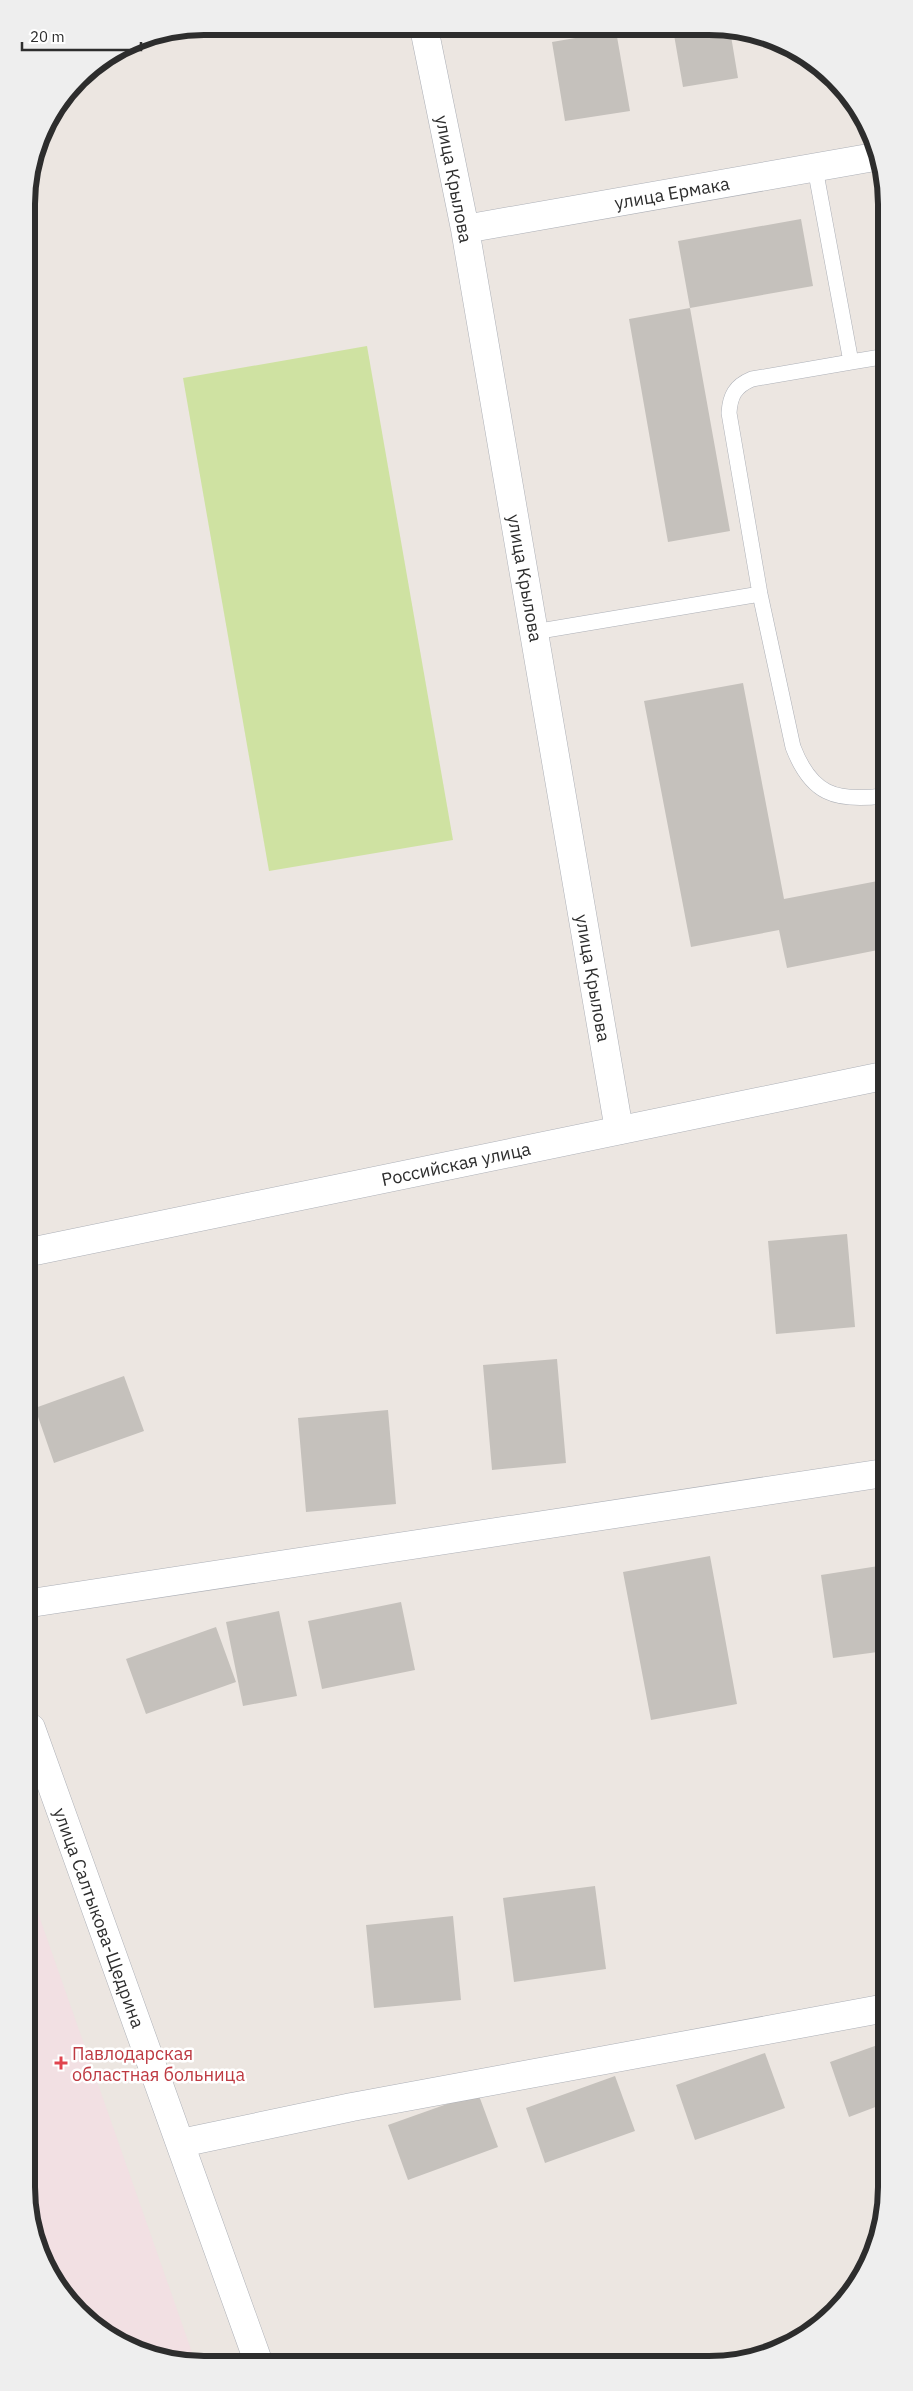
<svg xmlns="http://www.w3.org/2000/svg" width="913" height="2391" viewBox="0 0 913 2391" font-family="'IBM Plex Sans',sans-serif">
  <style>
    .medical { fill: #f2e0e3 }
    .pitch { fill: #cfe2a2 }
    .building { fill: #c5c1bc }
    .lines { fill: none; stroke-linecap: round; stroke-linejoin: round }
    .lane-casing { stroke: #adb0b7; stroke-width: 16 }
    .street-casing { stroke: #adb0b7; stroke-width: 29 }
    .secondary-casing { stroke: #adb0b7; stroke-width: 29 }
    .lane { stroke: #fff; stroke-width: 15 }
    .street { stroke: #fff; stroke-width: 28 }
    .secondary { stroke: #fff; stroke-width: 28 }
    .health-dot { fill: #e0444e; stroke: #fff; stroke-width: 2 }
    .labels { text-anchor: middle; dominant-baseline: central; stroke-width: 5; stroke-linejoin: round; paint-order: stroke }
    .street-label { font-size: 18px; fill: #2d2d2d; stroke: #fff }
    .health-label { font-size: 18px; fill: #be3a42; stroke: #fff; text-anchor: start }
    .rim { fill: none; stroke: #2d2d2d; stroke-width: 6 }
  </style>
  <rect width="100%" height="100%" fill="#ece6e1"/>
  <path class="medical" d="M 31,1893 L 195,2361 L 169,2361 L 86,2321 L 50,2276 L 32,2233 Z"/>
  <path class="pitch" d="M 367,346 L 453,840 L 269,871 L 183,378 Z"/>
  <path class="building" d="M 673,29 L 730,30 L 738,78 L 683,87 Z
    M 616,31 L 630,111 L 565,121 L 552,42 Z
    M 801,219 L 813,286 L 690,308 L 678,241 Z
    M 690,308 L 730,531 L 668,542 L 629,319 Z
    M 743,683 L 784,899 L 883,880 L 883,949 L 787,968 L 779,930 L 691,947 L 644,701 Z
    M 847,1234 L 855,1327 L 776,1334 L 768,1241 Z
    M 557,1359 L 566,1463 L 492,1470 L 483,1365 Z
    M 124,1376 L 144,1431 L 54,1463 L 35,1408 Z
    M 388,1410 L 396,1504 L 306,1512 L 298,1418 Z
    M 710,1556 L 737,1704 L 651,1720 L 623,1572 Z
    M 885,1565 L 885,1651 L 833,1658 L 821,1575 Z
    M 401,1602 L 415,1670 L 322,1689 L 308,1621 Z
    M 279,1611 L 297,1696 L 243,1706 L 226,1622 Z
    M 216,1627 L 236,1682 L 146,1714 L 126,1659 Z
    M 595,1886 L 606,1969 L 514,1982 L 503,1898 Z
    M 453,1916 L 461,2000 L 374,2008 L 366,1925 Z
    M 886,2042 L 886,2103 L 849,2117 L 830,2062 Z
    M 765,2053 L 785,2108 L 695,2140 L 676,2085 Z
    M 615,2076 L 635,2131 L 545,2163 L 526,2108 Z
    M 478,2093 L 498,2147 L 408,2180 L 388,2125 Z"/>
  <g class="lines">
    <g class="lane-casing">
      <path id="lane" d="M 815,168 L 851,362 L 752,379 C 735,386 730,396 729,413 L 760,594 L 793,747 C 811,794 835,802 883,796
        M 851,362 L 881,357
        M 534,632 L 760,594"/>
    </g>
    <g class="street-casing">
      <path id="street" d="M 424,28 L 465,229 L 619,1130
        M 465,229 L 880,156
        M 31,1603 L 884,1473
        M 181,2143 L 352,2107 L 886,2008"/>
    </g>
    <g class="secondary-casing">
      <path id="secondary" d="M 30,1252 L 883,1076
        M 31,1728 L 258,2361"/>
    </g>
    <use href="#lane" class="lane"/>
    <use href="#street" class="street"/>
    <use href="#secondary" class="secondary"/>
  </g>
  <path class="health-dot" d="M58.5 2055.5h5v5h5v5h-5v5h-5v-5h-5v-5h5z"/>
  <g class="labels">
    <g class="street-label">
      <text transform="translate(454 179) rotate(79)">улица Крылова</text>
      <text transform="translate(672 193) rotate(-10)">улица Ермака</text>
      <text transform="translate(525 578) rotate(80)">улица Крылова</text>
      <text transform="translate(593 978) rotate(80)">улица Крылова</text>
      <text transform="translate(456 1164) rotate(-12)">Российская улица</text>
      <text transform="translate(99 1918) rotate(70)">улица Салтыкова-Щедрина</text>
    </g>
    <g class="health-label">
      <text x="72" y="2053">Павлодарская<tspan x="72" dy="21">областная больница</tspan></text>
    </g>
  </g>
  <path d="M0 0H913V2391H0ZM204 35H709A169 169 0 0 1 878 204V2187A169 169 0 0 1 709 2356H204A169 169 0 0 1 35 2187V204A169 169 0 0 1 204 35Z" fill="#eee" fill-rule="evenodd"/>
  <path class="rim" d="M204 35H709A169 169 0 0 1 878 204V2187A169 169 0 0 1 709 2356H204A169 169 0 0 1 35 2187V204A169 169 0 0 1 204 35Z"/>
  <path d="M22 42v8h119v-8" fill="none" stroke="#2d2d2d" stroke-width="2.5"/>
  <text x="30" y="42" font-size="15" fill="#2d2d2d" stroke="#ffffff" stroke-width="4" paint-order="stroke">20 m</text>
</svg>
